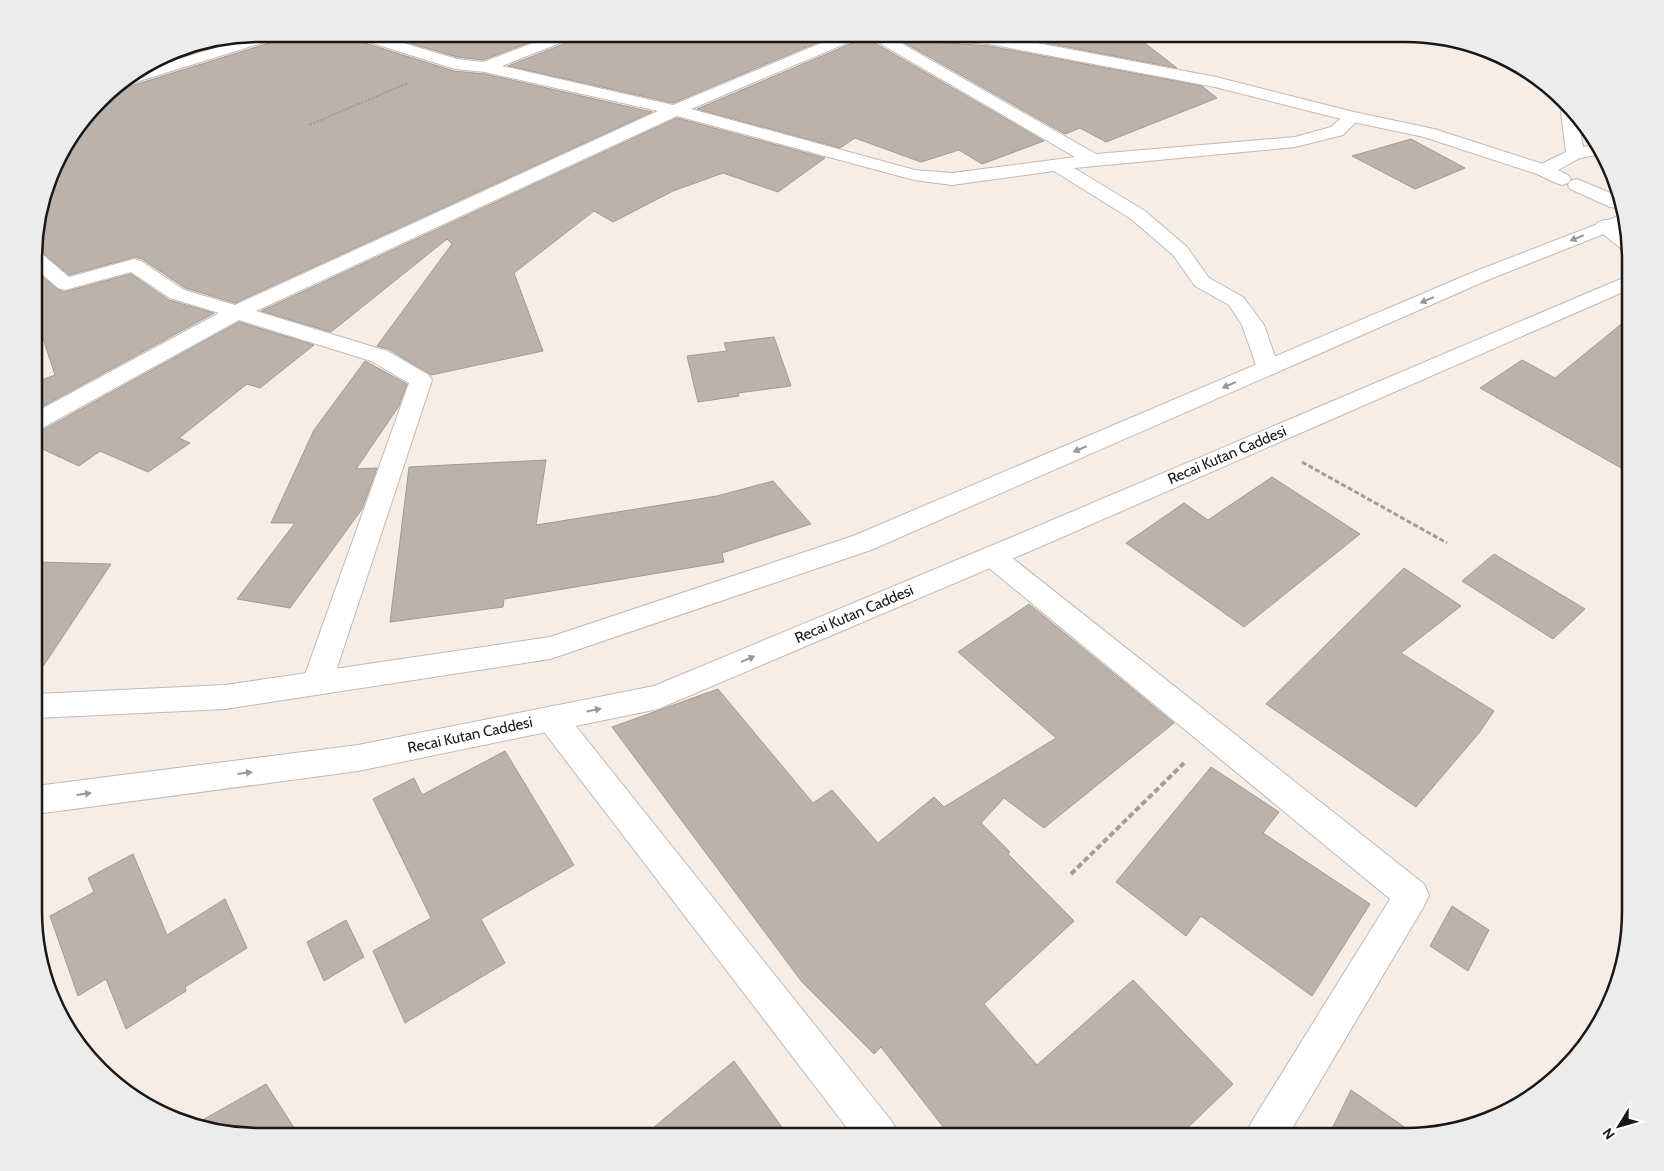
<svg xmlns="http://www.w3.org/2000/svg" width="1664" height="1171" viewBox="0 0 1664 1171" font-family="Cabin,sans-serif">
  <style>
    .building { fill: #bbb2ac; stroke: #a39a94 }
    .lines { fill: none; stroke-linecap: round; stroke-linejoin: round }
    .minor-casing { stroke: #c2b9b2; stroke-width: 2 }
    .tertiary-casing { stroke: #c2b9b2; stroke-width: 2 }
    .secondary-casing { stroke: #c2b9b2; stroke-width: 2 }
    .path-far2 { stroke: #a49d98; stroke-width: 2; stroke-dasharray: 3 1; stroke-linecap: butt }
    .path-far1 { stroke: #a49d98; stroke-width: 3; stroke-dasharray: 5 2.5; stroke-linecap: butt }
    .path { stroke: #a49d98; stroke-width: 4; stroke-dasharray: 6 3; stroke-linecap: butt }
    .minor { fill: #fff; fill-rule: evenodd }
    .tertiary { fill: #fff; fill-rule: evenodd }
    .secondary { fill: #fff; fill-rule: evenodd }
    .oneway { fill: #989796 }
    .labels { text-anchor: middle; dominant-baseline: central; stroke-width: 4; stroke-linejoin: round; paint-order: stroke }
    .street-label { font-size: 15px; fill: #1a1715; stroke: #fff }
    .rim { fill: none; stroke: #1a1715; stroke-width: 2.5 }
  </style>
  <rect width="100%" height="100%" fill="#f6ede6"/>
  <path class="building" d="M 286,34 L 348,34 L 352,39 L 454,71 L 485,74 L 652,112 L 235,303 L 185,288 L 142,259 L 135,257 L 69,275 L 44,254 L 36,251 L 36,230 L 57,160 L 111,90 L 120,84 L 134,85 L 282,39 Z
    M 379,34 L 552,34 L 483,60 L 457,57 Z
    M 579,34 L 838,34 L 673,103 L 508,66 L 576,39 Z
    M 889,34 L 910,34 L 920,41 L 989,46 L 1202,86 L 1217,98 L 1106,142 L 1080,128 L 1065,134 Z
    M 999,34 L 1133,34 L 1177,68 Z
    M 247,36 L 149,66 L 174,51 Z
    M 865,36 L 868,39 L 1044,141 L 982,164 L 959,150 L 921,162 L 855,138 L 840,148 L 697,109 L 862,39 Z
    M 677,118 L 825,158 L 778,192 L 723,173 L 673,191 L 613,222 L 594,211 L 514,273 L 543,351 L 431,375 L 388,349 L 377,346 L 452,244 L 447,239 L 331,332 L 261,311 Z
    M 1411,139 L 1465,168 L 1415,189 L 1352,156 Z
    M 36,271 L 57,289 L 64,292 L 131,274 L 169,300 L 214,313 L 36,410 L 36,382 L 55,375 L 36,317 Z
    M 1630,317 L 1630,473 L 1480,388 L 1522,360 L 1555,378 Z
    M 239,322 L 314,345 L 260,388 L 247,384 L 179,438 L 190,443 L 148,472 L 100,451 L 79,466 L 36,446 L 36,432 L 45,429 Z
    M 774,337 L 791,386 L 738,393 L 739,396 L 698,402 L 687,356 L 727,351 L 724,343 Z
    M 365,361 L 407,384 L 399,406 L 356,469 L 377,468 L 362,509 L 290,608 L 237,599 L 295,523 L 271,523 L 314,430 Z
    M 546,460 L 536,525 L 717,496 L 773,481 L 811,524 L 722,553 L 724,562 L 504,599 L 503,607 L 390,622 L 409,467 Z
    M 1272,477 L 1360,534 L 1244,627 L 1126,543 L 1184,503 L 1208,520 Z
    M 1494,554 L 1585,609 L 1553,639 L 1462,581 Z
    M 36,562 L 111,564 L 36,677 Z
    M 1404,568 L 1461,606 L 1401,653 L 1494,711 L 1479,733 L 1416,807 L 1266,704 Z
    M 1029,604 L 1174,723 L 1044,828 L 1004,798 L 981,823 L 1010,852 L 1008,854 L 1074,921 L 984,1004 L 1037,1065 L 1133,980 L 1233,1084 L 1178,1137 L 951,1137 L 881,1047 L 874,1054 L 802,982 L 612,727 L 718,689 L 813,803 L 832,790 L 878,843 L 934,797 L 944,807 L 1056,738 L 958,652 Z
    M 505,751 L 574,865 L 481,919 L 505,963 L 405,1023 L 373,951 L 431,918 L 373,799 L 414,778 L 422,795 Z
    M 1211,767 L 1279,812 L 1263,833 L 1370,904 L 1312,996 L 1201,916 L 1186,936 L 1116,882 Z
    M 133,854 L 167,935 L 225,899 L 247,948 L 185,987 L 186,991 L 126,1029 L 106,979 L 78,996 L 50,916 L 94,892 L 88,878 Z
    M 1452,906 L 1489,930 L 1468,971 L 1430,946 Z
    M 346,920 L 364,957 L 324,981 L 307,942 Z
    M 734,1061 L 789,1137 L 642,1137 Z
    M 266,1084 L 300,1137 L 245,1137 L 192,1126 Z
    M 1351,1090 L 1416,1135 L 1405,1137 L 1328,1137 Z"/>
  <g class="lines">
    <g class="minor-casing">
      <path id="minor" d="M 261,34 L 284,34 L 281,37 L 133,83 L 121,83 L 143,70 Z
        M 350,34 L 373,34 L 457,59 L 483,62 L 557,34 L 577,34 L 575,37 L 502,66 L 673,105 L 843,34 L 864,34 L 861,37 L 691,109 L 915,170 L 952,173 L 1075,157 L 869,37 L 866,34 L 885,34 L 1096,154 L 1295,137 L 1331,127 L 1347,113 L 1359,113 L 1361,117 L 1343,135 L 1295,147 L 1074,168 L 1145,211 L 1187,247 L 1209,278 L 1243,297 L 1264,325 L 1279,368 L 1276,373 L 1268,375 L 1260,373 L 1257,368 L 1242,325 L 1229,305 L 1195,286 L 1173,255 L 1131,219 L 1054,171 L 952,185 L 914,180 L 677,116 L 256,311 L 387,351 L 429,375 L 432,380 L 332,683 L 327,691 L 317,695 L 307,691 L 302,683 L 409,383 L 371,361 L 239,320 L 44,427 L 36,430 L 36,412 L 219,313 L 170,298 L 131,272 L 65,290 L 58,288 L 36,269 L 36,253 L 43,255 L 69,277 L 134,259 L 141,261 L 184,290 L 235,305 L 658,111 L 485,72 L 455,69 L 353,37 Z
        M 1563,108 L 1566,108 L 1579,123 L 1583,147 L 1598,144 L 1602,154 C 1594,156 1585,156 1578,159 C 1565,165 1551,178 1537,174 L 1534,170 L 1537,166 L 1566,152 L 1561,112 Z
        M 992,546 L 1001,549 L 1424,884 L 1429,895 L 1424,906 L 1287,1137 L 1245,1137 L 1251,1123 L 1390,899 L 983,563 L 979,556 L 983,549 Z
        M 552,706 L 563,710 L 893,1123 L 899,1137 L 854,1137 L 541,728 L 537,719 L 541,710 Z"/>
    </g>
    <g class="tertiary-casing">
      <path id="tertiary" d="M 912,34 L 989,34 L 1216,77 L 1354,112 L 1434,129 L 1549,166 L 1568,175 L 1571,179 L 1568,183 L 1562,185 L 1556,183 L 1537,174 L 1424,137 L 1353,122 L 1215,87 L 989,44 L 920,39 L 915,37 Z
        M 1577,179 L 1615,195 L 1619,208 L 1610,207 L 1570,189 L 1568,185 L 1570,181 Z
        M 1605,220 L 1612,222 L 1626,233 L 1630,252 L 1623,250 L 1598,230 L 1595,226 L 1598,222 Z"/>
    </g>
    <g class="secondary-casing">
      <path id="secondary" d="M 1621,215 L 1624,226 L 1490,279 L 871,550 L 550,659 L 225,709 L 36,718 L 36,694 L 225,685 L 550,637 L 853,536 L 1476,271 Z
        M 1630,275 L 1630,289 L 1035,549 L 658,709 L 358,771 L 36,814 L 36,786 L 358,745 L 654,686 L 1017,535 Z"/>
    </g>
    <path class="path-far2" d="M 309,125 L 408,83"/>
    <path class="path-far1" d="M 1302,462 L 1447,543"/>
    <path class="path" d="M 1071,874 L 1184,763"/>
    <use href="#minor" class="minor"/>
    <use href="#tertiary" class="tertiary"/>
    <use href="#secondary" class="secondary"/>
  </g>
  <defs><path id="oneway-solid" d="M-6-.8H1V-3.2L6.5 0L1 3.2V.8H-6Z" transform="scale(1.25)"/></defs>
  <g class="oneway">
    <use href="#oneway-solid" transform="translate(1577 238) rotate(158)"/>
    <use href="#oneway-solid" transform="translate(1427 300) rotate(157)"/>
    <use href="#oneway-solid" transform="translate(1229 385) rotate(157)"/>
    <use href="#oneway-solid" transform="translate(1080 449) rotate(157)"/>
    <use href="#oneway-solid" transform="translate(748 659) rotate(-23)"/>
    <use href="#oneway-solid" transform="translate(594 710) rotate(-11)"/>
    <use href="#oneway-solid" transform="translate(245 773) rotate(-7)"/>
    <use href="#oneway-solid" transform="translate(84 794) rotate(-7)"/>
  </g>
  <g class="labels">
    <g class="street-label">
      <text transform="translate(1227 455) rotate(-23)">Recai Kutan Caddesi</text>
      <text transform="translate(854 614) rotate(-23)">Recai Kutan Caddesi</text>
      <text transform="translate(470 735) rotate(-12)">Recai Kutan Caddesi</text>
    </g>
  </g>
  <path d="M0 0H1664V1171H0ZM259 42H1405A217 217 0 0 1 1622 259V911A217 217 0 0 1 1405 1128H259A217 217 0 0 1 42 911V259A217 217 0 0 1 259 42Z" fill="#edecec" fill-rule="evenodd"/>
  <path class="rim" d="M259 42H1405A217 217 0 0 1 1622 259V911A217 217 0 0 1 1405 1128H259A217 217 0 0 1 42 911V259A217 217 0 0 1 259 42Z"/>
  <g transform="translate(1619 1126) rotate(233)" stroke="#ffffff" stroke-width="4" paint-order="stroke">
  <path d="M0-4L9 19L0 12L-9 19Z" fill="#1a1715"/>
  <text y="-8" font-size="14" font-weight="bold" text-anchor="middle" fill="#1a1715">N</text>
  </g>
</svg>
